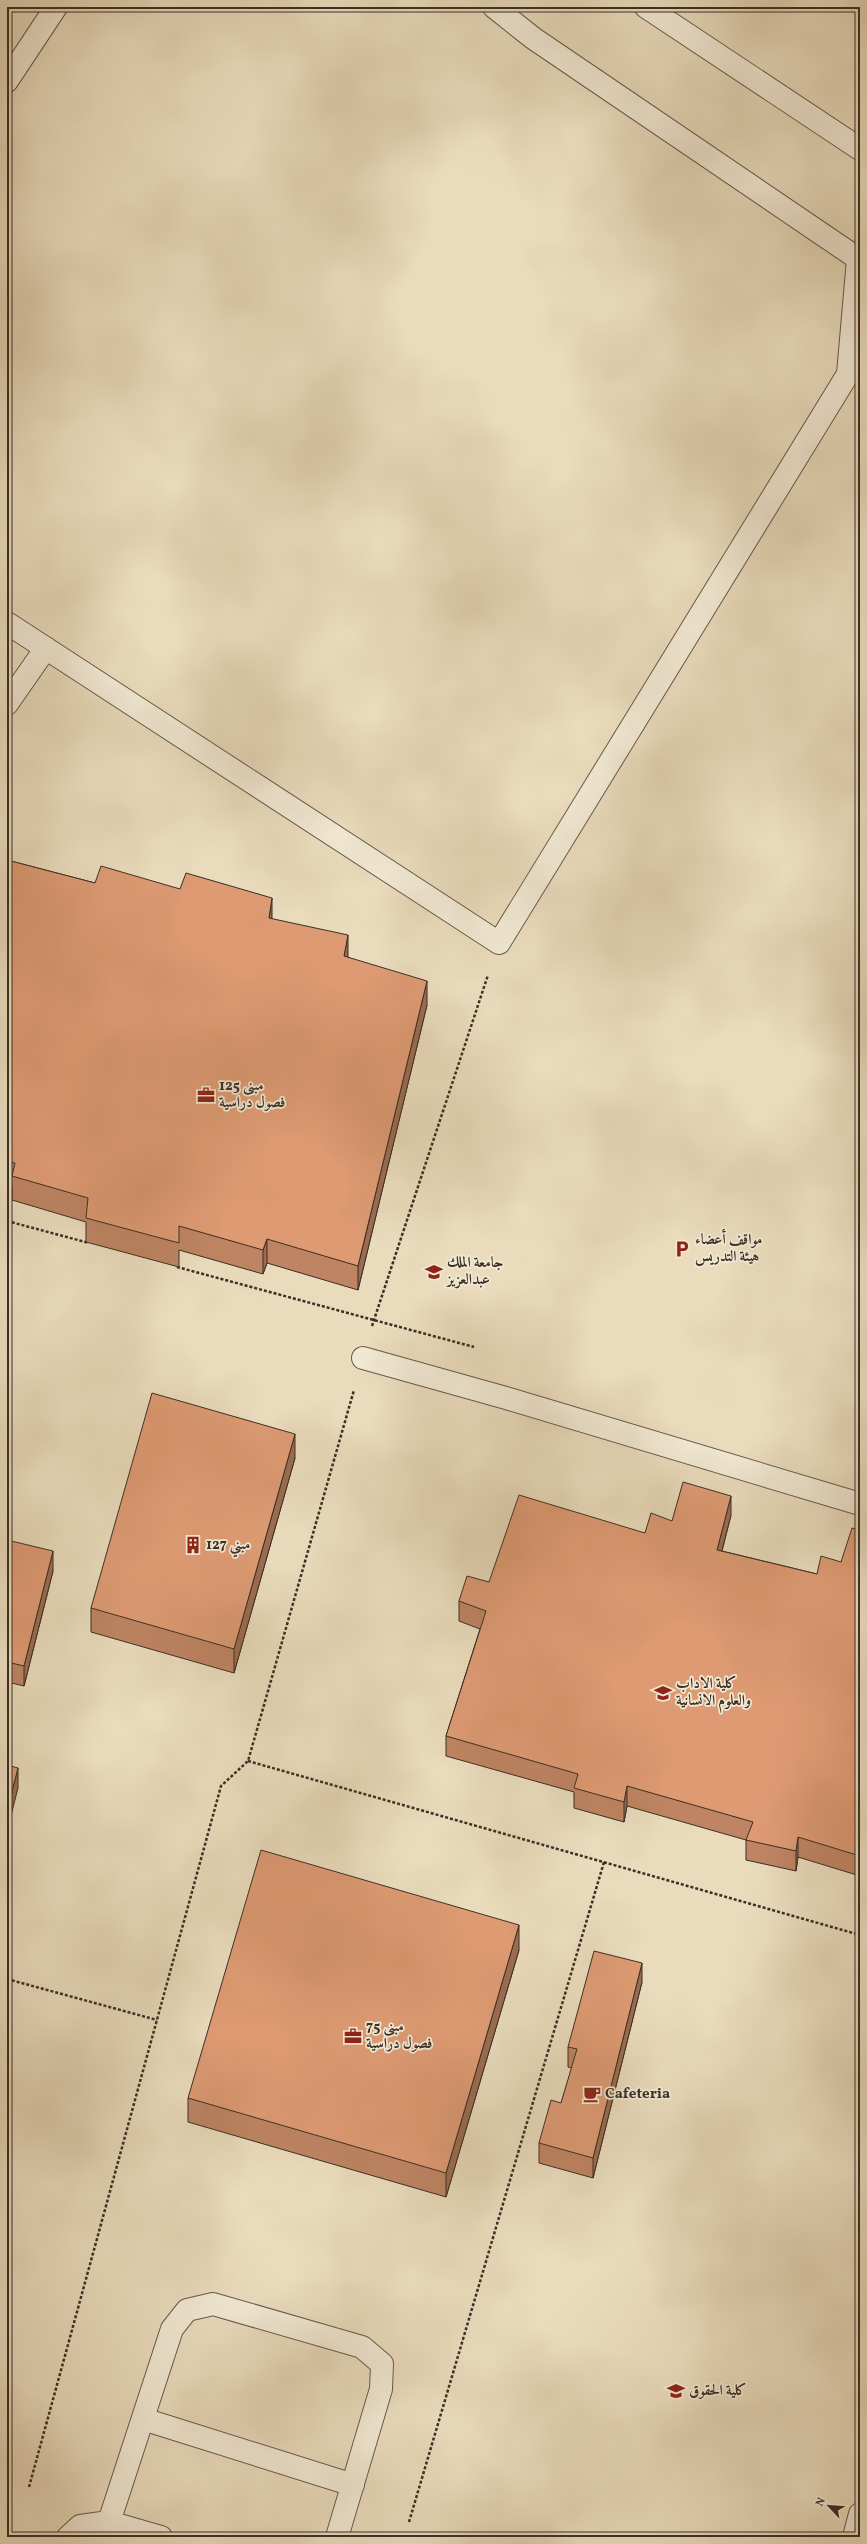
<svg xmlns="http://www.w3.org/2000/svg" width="867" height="2544" viewBox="0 0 867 2544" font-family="Vollkorn,Amiri,serif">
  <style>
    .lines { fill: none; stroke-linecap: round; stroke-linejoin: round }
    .minor-casing { stroke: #665a4c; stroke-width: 24 }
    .path { stroke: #3b2f26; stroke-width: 2.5; stroke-dasharray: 3 2; stroke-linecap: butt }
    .minor { stroke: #f1e8d3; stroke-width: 22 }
    .wall { fill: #be8463; stroke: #3b2f26 }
    .shaded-wall { fill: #9b6c50; stroke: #3b2f26 }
    .building { fill: #dd9a73; stroke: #3b2f26 }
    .labels { text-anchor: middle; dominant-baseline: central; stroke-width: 3.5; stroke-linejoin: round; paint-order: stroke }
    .poi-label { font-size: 15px; font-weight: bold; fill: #3b2f26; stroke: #f1e8d3; text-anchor: start }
  </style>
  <rect width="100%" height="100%" fill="#e9dbbc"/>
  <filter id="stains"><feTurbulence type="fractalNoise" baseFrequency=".005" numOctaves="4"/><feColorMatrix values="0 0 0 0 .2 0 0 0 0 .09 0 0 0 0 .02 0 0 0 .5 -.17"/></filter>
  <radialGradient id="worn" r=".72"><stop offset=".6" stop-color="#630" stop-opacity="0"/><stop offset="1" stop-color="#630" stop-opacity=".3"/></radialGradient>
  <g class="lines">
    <g class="minor-casing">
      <path id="minor" d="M 494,7 L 533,38 L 860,260
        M 646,7 L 860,149
        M 7,81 L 56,7
        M 858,259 L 848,374 L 860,371
        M 7,623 L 499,943 L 848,374
        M 7,704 L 46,648
        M 363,1358 L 506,1398 L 860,1504
        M 143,2419 L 353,2485
        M 109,2522 L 172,2329 L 187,2310 L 213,2304 L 362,2347 L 382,2364 L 381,2389 L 337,2537
        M 68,2537 L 80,2526 L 109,2522 L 161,2537
        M 854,2537 L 860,2514"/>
    </g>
    <path class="path" d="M 7,1221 L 89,1243
      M 177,1267 L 474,1347
      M 372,1326 L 488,975
      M 248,1761 L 860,1935
      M 7,1979 L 157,2020
      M 29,2487 L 221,1786 L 248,1761 L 354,1390
      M 409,2522 L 604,1862"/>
    <use href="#minor" class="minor"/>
  </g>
  <path class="wall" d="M 7,860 L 95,883 L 272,919 L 348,957 L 427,1005 L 358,1290 L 267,1263 L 263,1274 L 179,1250 L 179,1267 L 86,1242 L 86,1222 L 12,1200 L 12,1186 L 7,1185 Z
    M 295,1458 L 234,1673 L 91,1632 L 91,1608 Z
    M 731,1515 L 722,1551 L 817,1574 L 841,1562 L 860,1530 L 860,1876 L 798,1857 L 796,1871 L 746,1860 L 746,1840 L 627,1806 L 624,1822 L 574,1808 L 574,1792 L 446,1756 L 446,1736 L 480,1629 L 459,1621 L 459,1601 L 489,1582 L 645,1533 L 672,1521 Z
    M 7,1540 L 53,1571 L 24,1686 L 7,1682 Z
    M 519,1950 L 446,2197 L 188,2122 L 188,2098 Z
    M 642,1982 L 593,2178 L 539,2163 L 539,2143 L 561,2103 L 572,2068 L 568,2067 L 568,2047 Z"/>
  <path class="shaded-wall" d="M 272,898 L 272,922 L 269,918 Z
    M 348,935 L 348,959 L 344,956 Z
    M 427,981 L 427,1005 L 358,1290 L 358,1266 Z
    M 267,1239 L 267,1263 L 263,1274 L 263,1250 Z
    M 295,1434 L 295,1458 L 234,1673 L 234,1649 Z
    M 731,1496 L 731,1515 L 717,1570 L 717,1550 Z
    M 53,1551 L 53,1571 L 24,1686 L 24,1666 Z
    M 18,1768 L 18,1788 L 7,1831 L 7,1811 Z
    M 627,1786 L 627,1806 L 624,1822 L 624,1802 Z
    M 798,1837 L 798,1857 L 796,1871 L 796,1851 Z
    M 519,1925 L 519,1950 L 446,2197 L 446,2173 Z
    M 642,1963 L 642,1982 L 593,2178 L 593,2158 Z"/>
  <path class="building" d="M 7,860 L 95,883 L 101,866 L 180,889 L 186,873 L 272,898 L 269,918 L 348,935 L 344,956 L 427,981 L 358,1266 L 267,1239 L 263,1250 L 179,1226 L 179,1243 L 86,1218 L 88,1198 L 12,1176 L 15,1163 L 7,1161 Z
    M 152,1393 L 295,1434 L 234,1649 L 91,1608 Z
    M 683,1482 L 731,1496 L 717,1550 L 817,1574 L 821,1556 L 841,1562 L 852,1528 L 860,1530 L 860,1856 L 798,1837 L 796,1851 L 746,1840 L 753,1822 L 627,1786 L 624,1802 L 574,1788 L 578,1774 L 446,1736 L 486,1611 L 459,1601 L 467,1576 L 489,1582 L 519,1495 L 645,1533 L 651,1513 L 672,1521 Z
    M 7,1540 L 53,1551 L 24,1666 L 7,1662 Z
    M 7,1765 L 18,1768 L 7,1811 Z
    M 261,1850 L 519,1925 L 446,2173 L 188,2098 Z
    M 594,1951 L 642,1963 L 593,2158 L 539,2143 L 551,2100 L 561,2103 L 577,2049 L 568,2047 Z"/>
  <defs>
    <g id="office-bare" transform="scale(1.38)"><path d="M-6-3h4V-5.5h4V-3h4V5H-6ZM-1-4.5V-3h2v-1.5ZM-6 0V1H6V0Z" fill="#8f2418" stroke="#f1e8d3" stroke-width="2.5" paint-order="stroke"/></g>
    <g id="parking-bare" transform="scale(1.38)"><path d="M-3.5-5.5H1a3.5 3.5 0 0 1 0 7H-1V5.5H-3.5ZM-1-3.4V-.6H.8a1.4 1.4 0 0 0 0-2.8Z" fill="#8f2418" stroke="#f1e8d3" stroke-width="2.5" paint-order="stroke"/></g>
    <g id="university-bare" transform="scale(1.38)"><path d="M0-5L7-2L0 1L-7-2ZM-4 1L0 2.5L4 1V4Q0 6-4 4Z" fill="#8f2418" stroke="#f1e8d3" stroke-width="2.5" paint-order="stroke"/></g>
    <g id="building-bare" transform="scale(1.38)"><path d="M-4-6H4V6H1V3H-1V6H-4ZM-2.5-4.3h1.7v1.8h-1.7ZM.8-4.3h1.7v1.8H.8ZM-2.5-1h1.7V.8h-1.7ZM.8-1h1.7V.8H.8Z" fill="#8f2418" stroke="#f1e8d3" stroke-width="2.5" paint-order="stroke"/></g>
    <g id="cafe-bare" transform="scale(1.38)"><path d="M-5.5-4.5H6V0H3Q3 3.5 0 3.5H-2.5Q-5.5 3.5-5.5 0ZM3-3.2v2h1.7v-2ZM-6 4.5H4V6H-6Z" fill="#8f2418" stroke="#f1e8d3" stroke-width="2.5" paint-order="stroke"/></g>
  </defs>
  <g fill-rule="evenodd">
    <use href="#office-bare" x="206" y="1095"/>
    <use href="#parking-bare" x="682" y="1249"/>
    <use href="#university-bare" x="434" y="1272"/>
    <use href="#building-bare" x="193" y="1545"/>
    <use href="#university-bare" x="663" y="1693"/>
    <use href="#office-bare" x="353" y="2036"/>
    <use href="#cafe-bare" x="592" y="2094"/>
    <use href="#university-bare" x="676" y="2391"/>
  </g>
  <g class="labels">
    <g class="poi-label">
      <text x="219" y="1086">مبنى 125<tspan x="219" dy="17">فصول دراسية</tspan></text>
      <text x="695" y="1240">مواقف أعضاء<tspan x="695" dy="17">هيئة التدريس</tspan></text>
      <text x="447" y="1263">جامعة الملك<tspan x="447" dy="17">عبدالعزيز</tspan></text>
      <text x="206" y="1545">مبني 127</text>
      <text x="676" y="1684">كلية الاداب<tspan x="676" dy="17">والعلوم الانسانية</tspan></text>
      <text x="366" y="2027">مبنى 75<tspan x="366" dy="17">فصول دراسية</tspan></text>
      <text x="605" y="2094">Cafeteria</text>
      <text x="689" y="2391">كلية الحقوق</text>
    </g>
  </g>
  <rect width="867" height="2544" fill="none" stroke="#e9dbbc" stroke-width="24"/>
  <rect x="8" y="8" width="851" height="2528" fill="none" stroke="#3b2f26" stroke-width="2"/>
  <rect x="12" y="12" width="843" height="2520" fill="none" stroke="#3b2f26"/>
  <g transform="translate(829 2506) rotate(296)" stroke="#f1e8d3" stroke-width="3" paint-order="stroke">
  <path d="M0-3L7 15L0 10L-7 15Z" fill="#3b2f26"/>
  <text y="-6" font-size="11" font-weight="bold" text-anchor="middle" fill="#3b2f26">N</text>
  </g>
  <rect width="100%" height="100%" filter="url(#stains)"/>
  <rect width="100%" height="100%" fill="url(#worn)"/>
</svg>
